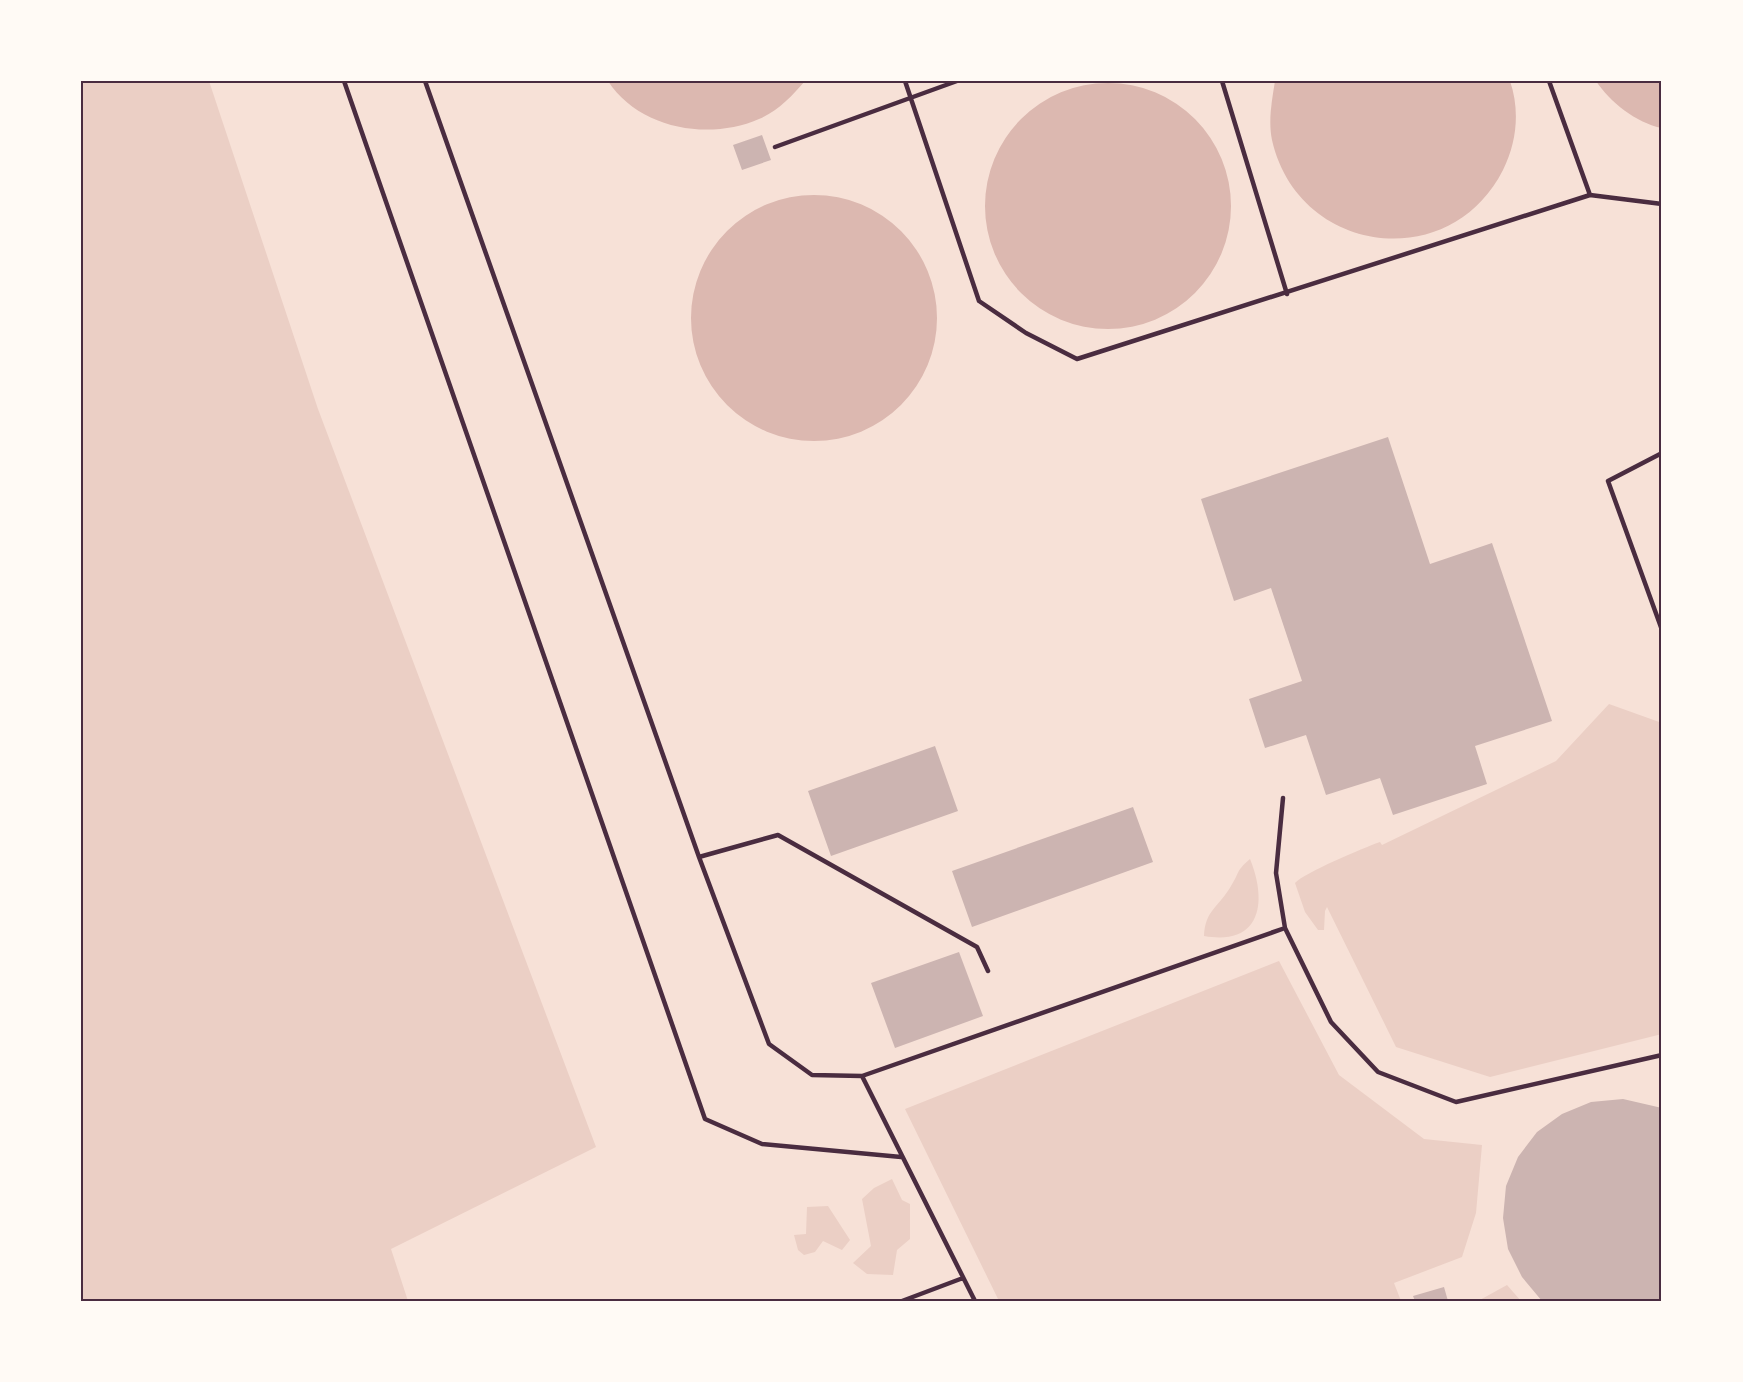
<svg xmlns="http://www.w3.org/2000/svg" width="1743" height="1382" viewBox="0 0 1743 1382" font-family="Spectral,serif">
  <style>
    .green { fill: #ebcfc5 }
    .water { fill: #dcb8b0 }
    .building { fill: #ccb4b1 }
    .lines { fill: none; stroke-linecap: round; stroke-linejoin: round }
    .service { stroke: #4a2c40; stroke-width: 4.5 }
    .neatline { fill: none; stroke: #4a2c40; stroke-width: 2 }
  </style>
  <rect width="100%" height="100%" fill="#f7e1d7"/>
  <path class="green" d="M 81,81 L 209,81 L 318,409 L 596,1147 L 391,1249 L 408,1301 L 81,1301 Z
    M 1609,704 L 1662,723 L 1662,1034 L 1490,1077 L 1396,1047 L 1327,907 L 1325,911 L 1324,930 L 1318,930 L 1305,912 L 1295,883 C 1304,873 1363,848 1380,842 L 1382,845 L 1556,761 Z
    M 1250,859 C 1268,903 1260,946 1204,936 C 1205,910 1219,907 1231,886 C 1240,872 1235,872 1250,859 Z
    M 1279,961 L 1339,1075 L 1424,1139 L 1482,1145 L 1476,1213 L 1462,1257 L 1394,1283 L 1401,1301 L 999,1301 L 905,1109 Z
    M 892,1179 L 902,1200 L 910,1204 L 910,1239 L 897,1250 L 893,1275 L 867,1274 L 853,1263 L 871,1246 L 862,1199 L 874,1188 Z
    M 828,1206 L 850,1240 L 842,1250 L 823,1241 L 815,1252 L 804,1255 L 798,1250 L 794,1235 L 806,1234 L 807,1207 Z
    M 1507,1285 L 1521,1301 L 1478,1301 Z"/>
  <path class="water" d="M 608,81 L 805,81 C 792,96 778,111 759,119 C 709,141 639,129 608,81 Z
    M 1275,81 L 1510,81 C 1520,110 1517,142 1503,170 C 1450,275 1298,255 1272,140 C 1268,120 1272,100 1275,81 Z
    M 1596,81 L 1662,81 L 1662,128 C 1636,123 1610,102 1596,81 Z
    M985 206a123 123 0 1 1 246 0a123 123 0 1 1-246 0Z
    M691 318a123 123 0 1 1 246 0a123 123 0 1 1-246 0Z"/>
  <path class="building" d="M 762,135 L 771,160 L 742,170 L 733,145 Z
    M 1388,437 L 1430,564 L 1492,543 L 1552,721 L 1475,746 L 1487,784 L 1393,815 L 1380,778 L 1326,795 L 1306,735 L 1265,748 L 1249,699 L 1302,681 L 1271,588 L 1234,601 L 1201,499 Z
    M 935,746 L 958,811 L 831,856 L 808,791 Z
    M 1133,807 L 1153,862 L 972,927 L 952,871 Z
    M 959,952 L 983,1016 L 895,1048 L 871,983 Z
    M 1623,1099 L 1662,1108 L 1662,1301 L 1542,1301 L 1522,1277 L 1508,1249 L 1503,1218 L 1506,1186 L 1518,1157 L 1537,1132 L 1562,1114 L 1591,1102 Z
    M 1444,1287 L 1448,1301 L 1415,1301 L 1413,1296 Z"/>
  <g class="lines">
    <path class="service" d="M 344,81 L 705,1119 L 762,1144 L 901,1157
      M 425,81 L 699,857 L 769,1044 L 812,1075 L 862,1076 L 1285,928 L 1331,1022 L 1378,1072 L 1456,1102 L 1662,1055
      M 905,81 L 979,301 L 1026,333 L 1077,359 L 1590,195 L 1662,204
      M 1222,81 L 1287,294
      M 1549,81 L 1590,195
      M 775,147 L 957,81
      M 1662,453 L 1608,481 L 1662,630
      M 1283,798 L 1276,873 L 1285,928
      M 699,857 L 778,835 L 977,947 L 988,971
      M 862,1076 L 975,1301
      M 902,1301 L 963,1278"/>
  </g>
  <rect width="1743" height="1382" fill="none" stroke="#fffaf5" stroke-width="165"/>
  <rect x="82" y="82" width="1578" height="1218" class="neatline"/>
</svg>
